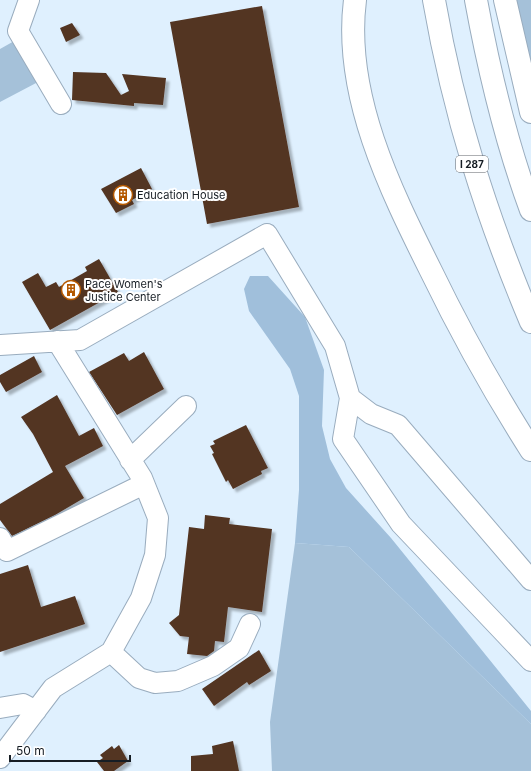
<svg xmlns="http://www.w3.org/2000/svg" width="531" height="771" viewBox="0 0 531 771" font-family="Inter,sans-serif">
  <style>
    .green { fill: #a5c1d9 }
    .forest { fill: #a0bfdb }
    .building { fill: #523422; filter: url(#shadow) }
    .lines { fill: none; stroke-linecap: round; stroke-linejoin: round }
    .minor-casing { stroke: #99acbe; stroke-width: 22 }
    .major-casing { stroke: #99acbe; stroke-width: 24 }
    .highway-casing { stroke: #99acbe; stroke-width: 24 }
    .minor { stroke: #fff; stroke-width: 20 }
    .major { stroke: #fff; stroke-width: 22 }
    .highway { stroke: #fff; stroke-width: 22 }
    .labels { text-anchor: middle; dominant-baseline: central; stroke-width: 4; stroke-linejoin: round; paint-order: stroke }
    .shield { fill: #fff; stroke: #5c6166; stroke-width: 1 }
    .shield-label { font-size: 10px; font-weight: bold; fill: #161d24 }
    .poi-label { font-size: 11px; fill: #161d24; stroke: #fff; text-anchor: start }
  </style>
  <defs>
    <filter id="shadow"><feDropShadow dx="3.5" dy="3.5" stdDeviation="1" flood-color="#0004"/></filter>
  </defs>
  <rect width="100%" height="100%" fill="#dff0fe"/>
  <path class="green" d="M 516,0 L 531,0 L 531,73 Z
    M 16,40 L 38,82 L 0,102 L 0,49 Z
    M 295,543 L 349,547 L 531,724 L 531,771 L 272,771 L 270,722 Z"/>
  <path class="forest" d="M 250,276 L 268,276 L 305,317 L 324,370 L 322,426 L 330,459 L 346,488 L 391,538 L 531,711 L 531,724 L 349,547 L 295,543 L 299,490 L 299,396 L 290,369 L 249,311 L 244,289 Z"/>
  <path class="building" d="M 262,6 L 299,207 L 207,224 L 170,22 Z
    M 72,23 L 80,35 L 66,42 L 60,28 Z
    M 73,72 L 106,73 L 121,95 L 129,91 L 122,74 L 166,78 L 163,105 L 134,103 L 134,106 L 72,100 Z
    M 141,168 L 152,189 L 132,200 L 134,204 L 116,213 L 101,189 Z
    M 99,259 L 118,292 L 50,330 L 22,282 L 38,273 L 46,287 L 56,282 L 59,287 L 87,271 L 85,267 Z
    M 144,352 L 164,389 L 117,415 L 89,372 L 124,353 L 129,361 Z
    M 34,356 L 42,372 L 6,392 L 0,382 L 0,375 Z
    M 57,395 L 79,436 L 94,428 L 103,446 L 65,466 L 84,498 L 55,515 L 12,536 L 0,520 L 0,504 L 53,472 L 33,434 L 21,417 Z
    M 246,425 L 268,468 L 261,471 L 262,474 L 233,489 L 228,480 L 226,482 L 212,454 L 214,453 L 210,446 L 215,444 L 213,441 Z
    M 205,515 L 230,518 L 229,524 L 272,529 L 262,612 L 228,607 L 224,642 L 215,641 L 214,651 L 207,656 L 187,654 L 189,637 L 180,636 L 169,623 L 179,615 L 189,527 L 204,529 Z
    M 28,565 L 41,607 L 75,596 L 85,624 L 0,652 L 0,574 Z
    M 259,650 L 271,671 L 249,685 L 247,682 L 214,706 L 202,689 Z
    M 233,741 L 239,771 L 191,771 L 191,756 L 213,754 L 212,746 Z
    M 119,745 L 128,761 L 114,771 L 104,771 L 97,762 L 103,758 L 100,755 L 112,746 L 114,749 Z"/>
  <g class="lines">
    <g class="minor-casing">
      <path id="minor" d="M 29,0 L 18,31 L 61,104
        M 0,345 L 80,340 L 267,234 L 335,346 L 350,398 L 343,439 L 401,524 L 531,661
        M 350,398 L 371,414 L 398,425 L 531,580
        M 130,460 L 186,406
        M 0,538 L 7,551 L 144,484
        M 111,652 L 139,678 L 155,683 L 178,681 L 213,666 L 239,648 L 250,624
        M 0,708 L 23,704 L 36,711
        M 0,758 L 53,688 L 111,652 L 141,598 L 155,555 L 158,518 L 142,478 L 57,341"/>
    </g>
    <g class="major-casing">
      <path id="major" d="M 355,0 C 343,94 390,189 431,271 C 461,333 494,392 531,450"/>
    </g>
    <g class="highway-casing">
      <path id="highway" d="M 434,0 C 454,115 486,215 531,322
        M 476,0 C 489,71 506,142 531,210
        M 505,0 L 531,112"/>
    </g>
    <use href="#minor" class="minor"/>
    <use href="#major" class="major"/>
    <use href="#highway" class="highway"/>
  </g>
  <defs>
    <g id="building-ring" transform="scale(1)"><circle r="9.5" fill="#fff" stroke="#b55900" stroke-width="1.5"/><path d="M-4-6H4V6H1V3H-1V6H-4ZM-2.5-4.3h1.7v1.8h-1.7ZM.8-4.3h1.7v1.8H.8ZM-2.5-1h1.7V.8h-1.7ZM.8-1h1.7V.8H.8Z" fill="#b55900"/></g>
  </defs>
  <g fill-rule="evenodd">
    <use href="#building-ring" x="123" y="195"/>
    <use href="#building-ring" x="71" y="290"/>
  </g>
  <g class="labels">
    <rect class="shield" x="456" y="156" width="32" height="16" rx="3"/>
    <g class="shield-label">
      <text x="472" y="164">I 287</text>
    </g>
    <g class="poi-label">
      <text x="137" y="195">Education House</text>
      <text x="85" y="284">Pace Women's<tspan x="85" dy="13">Justice Center</tspan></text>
    </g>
  </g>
  <path d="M10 755v6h120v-6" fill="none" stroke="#161d24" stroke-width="2"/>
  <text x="16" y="755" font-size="12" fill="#161d24" stroke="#ffffff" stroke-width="3" paint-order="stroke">50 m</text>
</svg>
